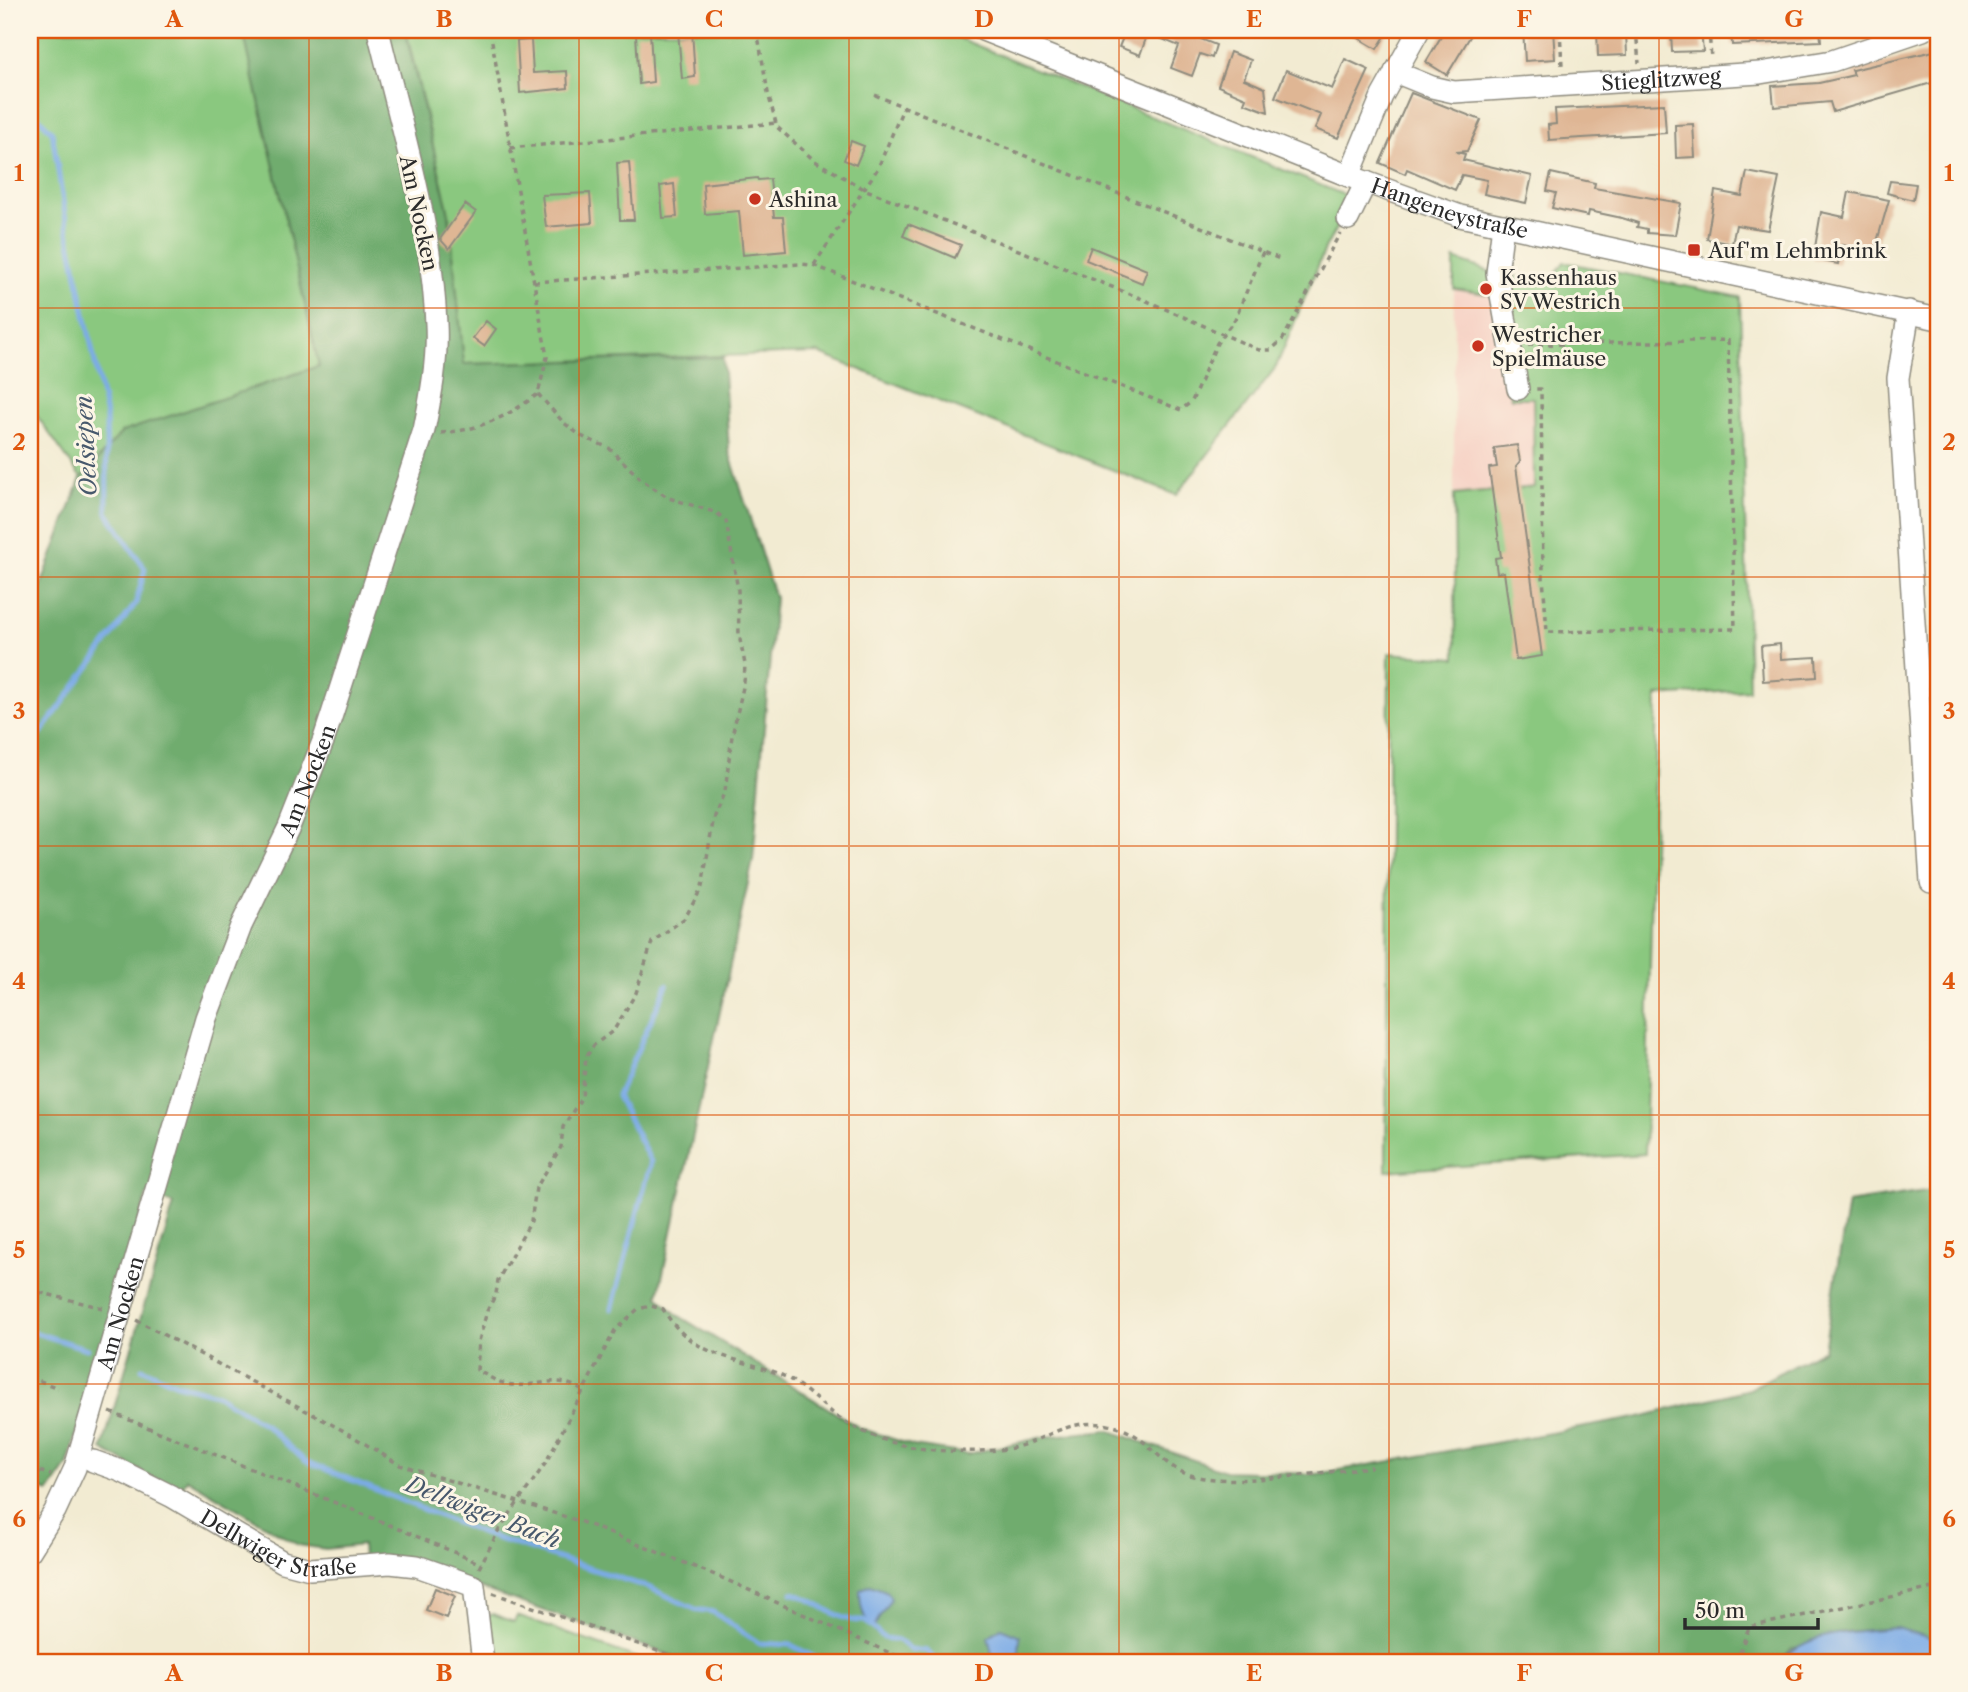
<svg xmlns="http://www.w3.org/2000/svg" width="1968" height="1692" viewBox="0 0 1968 1692" font-family="'Libre Caslon Text',serif">
  <style>
    .built { fill: #f6d2c5 }
    .green { fill: #8ac87f; stroke: #5a7a55; stroke-width: 2 }
    .forest { fill: #6fac6e; stroke: #4d6c4c; stroke-width: 2 }
    .water { fill: #7babe6; stroke: #536b88; stroke-width: 2 }
    .lines { fill: none; stroke-linecap: round; stroke-linejoin: round }
    .stream { stroke: #7babe6; stroke-width: 5 }
    .building { fill: #dfb694 }
    .minor-casing { stroke: #8e8b7e; stroke-width: 24 }
    .path { stroke: #8e8b7e; stroke-width: 3.5; stroke-dasharray: 5 5; stroke-linecap: butt }
    .minor { stroke: #fff; stroke-width: 21 }
    .grid { fill: none; stroke: #df570e; stroke-width: 2; stroke-opacity: 0.55 }
    .poi-dot { fill: #c8321e; stroke: #fcf5e5; stroke-width: 2.5 }
    .labels { text-anchor: middle; dominant-baseline: central; stroke-width: 6; stroke-linejoin: round; paint-order: stroke }
    .street-label { font-size: 21px; fill: #2b2b2b; stroke: #fcf5e5 }
    .poi-label { font-size: 21px; fill: #2b2b2b; stroke: #fcf5e5; text-anchor: start }
    .water-label { font-size: 23px; font-style: italic; fill: #47586c; stroke: #fcf5e5 }
    .neatline { fill: none; stroke: #df570e; stroke-width: 2.5 }
    .grid-label { font-size: 23px; text-anchor: middle; font-weight: bold; fill: #df570e }
  </style>
  <rect width="100%" height="100%" fill="#fcf5e5"/>
  <filter id="ink" filterUnits="userSpaceOnUse"><feTurbulence type="fractalNoise" baseFrequency=".0143" numOctaves="2"/><feDisplacementMap in="SourceGraphic" scale="14" xChannelSelector="R" yChannelSelector="G"/><feConvolveMatrix kernelMatrix="1 2 1 2 8 2 1 2 1" color-interpolation-filters="sRGB"/></filter>
  <filter id="wash" filterUnits="userSpaceOnUse"><feTurbulence type="fractalNoise" baseFrequency=".00686" numOctaves="4" result="noise"/><feDisplacementMap in="SourceGraphic" scale="28" xChannelSelector="R" yChannelSelector="G"/><feGaussianBlur stdDeviation="1.57" result="paint"/><feColorMatrix in="noise" values="0 0 0 0 0 0 0 0 0 0 0 0 0 0 0 0 0 1.4 0 .05"/><feComposite in="paint" operator="in"/></filter>
  <g filter="url(#wash)">
    <rect width="100%" height="100%" fill="#f2ebd2"/>
    <path class="built" d="M 1454,289 L 1492,295 L 1533,397 L 1534,487 L 1454,495 Z"/>
    <path class="green" d="M 30,30 L 243,30 L 319,366 L 122,432 L 81,478 L 32,409 Z
      M 406,30 L 939,30 L 1352,198 L 1325,249 L 1276,367 L 1176,495 L 818,353 L 464,364 L 449,214 Z
      M 1454,259 L 1491,272 L 1549,283 L 1564,262 L 1740,297 L 1749,690 L 1657,696 L 1645,1154 L 1386,1171 L 1389,653 L 1456,658 L 1454,495 L 1534,487 L 1533,398 L 1511,398 L 1492,295 L 1454,289 Z
      M 493,1614 L 514,1622 L 517,1616 L 649,1662 L 489,1662 L 488,1616 Z"/>
    <path class="forest" d="M 243,30 L 405,30 L 449,214 L 464,364 L 723,357 L 729,451 L 775,598 L 753,860 L 658,1296 L 676,1314 L 860,1428 L 914,1446 L 968,1454 L 1043,1437 L 1108,1430 L 1225,1471 L 1317,1474 L 1636,1418 L 1749,1389 L 1824,1349 L 1848,1203 L 1938,1189 L 1938,1640 L 1896,1628 L 1844,1632 L 1791,1649 L 1781,1662 L 689,1662 L 474,1586 L 363,1558 L 362,1545 L 326,1549 L 298,1545 L 187,1479 L 179,1493 L 102,1449 L 174,1204 L 147,1194 L 67,1466 L 49,1492 L 30,1485 L 30,615 L 81,478 L 122,432 L 319,366 Z"/>
    <path class="water" d="M 870,1585 L 886,1591 L 891,1598 L 875,1625 L 875,1632 C 863,1619 860,1608 860,1590 Z
      M 1001,1628 L 1020,1636 L 1019,1653 L 1011,1662 L 987,1662 L 992,1654 L 988,1637 Z
      M 1896,1628 L 1938,1640 L 1938,1662 L 1781,1662 C 1805,1631 1859,1631 1896,1628 Z"/>
    <g class="lines">
      <path class="stream" d="M 30,108 L 52,132 L 67,227 L 106,416 L 107,512 L 145,569 L 136,603 L 30,748
        M 612,1309 L 651,1162 L 617,1096 L 667,985
        M 30,1331 L 87,1349
        M 142,1368 L 177,1384 L 216,1394 L 265,1425 L 305,1461 L 483,1534 L 650,1588 L 695,1609 L 713,1612 L 759,1643 L 791,1645 L 824,1662
        M 792,1593 C 819,1599 836,1623 865,1621 L 884,1638 L 898,1640 L 909,1649 L 927,1651 L 937,1662"/>
    </g>
    <g id="blocks">
      <path class="building" d="M 692,30 L 695,77 L 682,79 L 678,31 Z
        M 1126,30 L 1178,30 L 1216,45 L 1212,58 L 1200,54 L 1192,76 L 1171,68 L 1179,46 L 1148,33 L 1140,55 L 1119,47 Z
        M 1345,30 L 1389,30 L 1377,49 Z
        M 1445,30 L 1474,30 L 1447,75 L 1426,62 Z
        M 1523,30 L 1553,30 L 1555,59 L 1525,61 Z
        M 1597,30 L 1626,32 L 1627,55 L 1598,56 Z
        M 1671,30 L 1701,30 L 1703,51 L 1672,52 Z
        M 1731,30 L 1820,30 L 1821,41 L 1732,45 Z
        M 650,32 L 653,82 L 639,84 L 636,34 Z
        M 531,40 L 533,73 L 567,71 L 568,88 L 520,93 L 517,41 Z
        M 1938,50 L 1935,82 L 1833,112 L 1830,102 L 1774,107 L 1772,86 L 1819,83 L 1854,75 L 1852,70 Z
        M 1230,52 L 1251,60 L 1244,79 L 1265,88 L 1268,112 L 1244,103 L 1246,98 L 1218,86 Z
        M 1345,59 L 1369,70 L 1338,138 L 1315,129 L 1321,115 L 1275,97 L 1286,70 L 1332,89 Z
        M 1411,93 L 1481,120 L 1467,151 L 1456,152 L 1465,154 L 1463,160 L 1532,176 L 1526,203 L 1484,194 L 1487,180 L 1462,175 L 1455,190 L 1407,169 L 1405,174 L 1380,163 Z
        M 1664,104 L 1666,133 L 1549,140 L 1548,125 L 1556,124 L 1555,109 Z
        M 1693,124 L 1695,157 L 1676,158 L 1675,125 Z
        M 851,141 L 864,146 L 856,165 L 844,160 Z
        M 629,162 L 634,220 L 620,220 L 617,163 Z
        M 1747,172 L 1779,178 L 1768,230 L 1736,225 L 1732,244 L 1707,239 L 1715,191 L 1742,196 Z
        M 1551,173 L 1595,183 L 1594,188 L 1681,203 L 1675,235 L 1647,233 L 1647,229 L 1637,227 L 1638,223 L 1622,218 L 1589,211 L 1588,216 L 1552,208 L 1556,193 L 1547,191 Z
        M 757,178 L 758,180 L 770,179 L 774,217 L 783,217 L 786,251 L 743,255 L 739,211 L 705,214 L 703,184 Z
        M 1890,181 L 1916,184 L 1913,200 L 1887,193 Z
        M 674,184 L 677,217 L 663,218 L 660,186 Z
        M 1849,192 L 1889,200 L 1874,252 L 1842,245 L 1838,264 L 1813,259 L 1821,212 L 1844,217 Z
        M 590,193 L 592,223 L 546,227 L 542,195 Z
        M 465,204 L 476,212 L 449,249 L 440,239 Z
        M 908,224 L 961,245 L 955,258 L 903,236 Z
        M 1091,247 L 1147,270 L 1142,283 L 1086,260 Z
        M 486,321 L 496,329 L 484,346 L 473,338 Z
        M 1517,445 L 1520,461 L 1516,466 L 1542,656 L 1516,660 L 1504,572 L 1497,573 L 1495,558 L 1501,557 L 1489,468 L 1497,467 L 1494,448 Z
        M 1780,644 L 1781,659 L 1816,657 L 1817,677 L 1763,681 L 1761,646 Z
        M 435,1588 L 455,1596 L 446,1618 L 426,1610 Z"/>
    </g>
  </g>
  <g filter="url(#ink)">
    <use href="#blocks" fill-opacity="0" stroke="#8e8b7e" stroke-width="2"/>
    <g class="lines">
      <g class="minor-casing">
        <g id="minor">
          <path id="s1" d="M 983,30 L 1349,176 L 1460,216 L 1938,319"/>
          <path id="s2" d="M 1395,72 L 1432,87 L 1454,92 L 1760,73 L 1832,61 L 1923,30"/>
          <path d="M 1349,176 L 1382,96 L 1419,30"/>
          <path d="M 1348,219 L 1366,182"/>
          <path d="M 1503,225 L 1497,273 L 1518,389"/>
          <path d="M 1909,311 L 1898,378 L 1931,882"/>
          <path id="s3" d="M 93,1461 L 121,1471 L 171,1496 L 283,1562 L 310,1569 L 390,1563 L 417,1566 L 474,1586 L 483,1662"/>
          <path id="s4" d="M 30,1551 L 55,1511 L 75,1468 L 206,1018 L 241,926 L 289,827 L 324,739 L 424,430 C 431,396 438,359 436,324 C 432,224 401,126 378,30"/>
        </g>
      </g>
      <path class="path" d="M 757,30 L 768,93 L 777,127 L 815,161 L 864,189 L 1140,298 L 1259,350 L 1271,350 L 1283,339 L 1340,233
        M 1560,30 L 1562,66
        M 1636,30 L 1639,63
        M 1709,30 L 1711,59
        M 875,95 L 1280,259
        M 510,148 L 776,123
        M 814,265 L 878,168 L 904,106
        M 534,282 L 800,264 L 813,265 L 1181,410 L 1192,401 L 1217,343 L 1235,319 L 1263,252
        M 1528,345 L 1728,340 L 1735,629 L 1547,632 L 1543,577 L 1541,389 L 1534,389
        M 538,394 L 564,423 L 581,436 L 609,448 L 643,481 L 669,498 L 717,513 L 726,521 L 738,590 L 739,635 L 745,664 L 744,683 L 732,736 L 725,791 L 714,816 L 702,887 L 685,918 L 652,942 L 636,993 L 614,1030 L 594,1045 L 586,1057 L 582,1097 L 563,1127 L 561,1147 L 536,1188 L 531,1221 L 498,1280 L 496,1294 L 487,1311 L 479,1341 L 477,1370 C 485,1374 494,1381 503,1383 C 534,1392 554,1370 584,1392
        M 441,433 C 480,430 507,417 538,394 L 547,357 L 490,30
        M 30,1290 L 103,1308
        M 136,1320 L 344,1431 L 400,1465 L 579,1521 L 720,1577 L 910,1662
        M 30,1377 L 58,1388
        M 110,1412 C 234,1463 358,1510 481,1564
        M 30,1468 L 51,1475
        M 479,1568 L 500,1528 L 545,1464 L 615,1330 L 638,1309 L 651,1306 L 663,1309 C 692,1358 732,1355 779,1374 C 803,1384 822,1407 844,1421 C 891,1450 942,1454 997,1450 C 1039,1448 1059,1419 1102,1424 C 1145,1429 1152,1458 1182,1472 C 1220,1490 1327,1471 1372,1467
        M 493,1593 L 689,1662
        M 1741,1662 L 1739,1655 L 1749,1627 L 1938,1587"/>
      <use href="#minor" class="minor"/>
    </g>
  </g>
  <path class="grid" d="M 309,30 L 309,1662M 579,30 L 579,1662M 849,30 L 849,1662M 1119,30 L 1119,1662M 1389,30 L 1389,1662M 1659,30 L 1659,1662M 30,308 L 1938,308M 30,577 L 1938,577M 30,846 L 1938,846M 30,1115 L 1938,1115M 30,1384 L 1938,1384"/>
  <g class="poi-dot">
    <circle cx="755" cy="199" r="7"/>
    <rect x="1687" y="243" width="14" height="14" rx="3.5"/>
    <circle cx="1486" cy="289" r="7"/>
    <circle cx="1478" cy="346" r="7"/>
  </g>
  <g class="labels">
    <g class="street-label">
      <text stroke="none"><textPath href="#s2" startOffset="270">Stieglitzweg</textPath></text>
      <text stroke="none"><textPath href="#s1" startOffset="500">Hangeneystraße</textPath></text>
      <text transform="translate(419 213) rotate(78)">Am Nocken</text>
      <text stroke="none"><textPath href="#s4" startOffset="822">Am Nocken</textPath></text>
      <text stroke="none"><textPath href="#s4" startOffset="256">Am Nocken</textPath></text>
      <text stroke="none"><textPath href="#s3" startOffset="206">Dellwiger Straße</textPath></text>
    </g>
    <g class="poi-label">
      <text x="769" y="199">Ashina</text>
      <text x="1708" y="250">Auf'm Lehmbrink</text>
      <text x="1500" y="277">Kassenhaus<tspan x="1500" dy="24">SV Westrich</tspan></text>
      <text x="1492" y="334">Westricher<tspan x="1492" dy="24">Spielmäuse</tspan></text>
    </g>
    <g class="water-label">
      <text transform="translate(86 446) rotate(-93)">Oelsiepen</text>
      <text transform="translate(483 1512) rotate(21)">Dellwiger Bach</text>
    </g>
  </g>
  <rect width="1968" height="1692" fill="none" stroke="#fcf5e5" stroke-width="77"/>
  <path d="M1685 1618v10h133v-10" fill="none" stroke="#2b2b2b" stroke-width="3.5"/>
  <text x="1695" y="1618" font-size="21" fill="#2b2b2b" stroke="#fcf5e5" stroke-width="5" paint-order="stroke">50 m</text>
  <rect x="38" y="38" width="1892" height="1616" class="neatline"/>
  <g class="grid-label">
    <text x="174" y="27">A</text>
    <text x="444" y="27">B</text>
    <text x="714" y="27">C</text>
    <text x="984" y="27">D</text>
    <text x="1254" y="27">E</text>
    <text x="1524" y="27">F</text>
    <text x="1794" y="27">G</text>
    <text x="19" y="181">1</text>
    <text x="1949" y="181">1</text>
    <text x="19" y="450">2</text>
    <text x="1949" y="450">2</text>
    <text x="19" y="719">3</text>
    <text x="1949" y="719">3</text>
    <text x="19" y="989">4</text>
    <text x="1949" y="989">4</text>
    <text x="19" y="1258">5</text>
    <text x="1949" y="1258">5</text>
    <text x="19" y="1527">6</text>
    <text x="1949" y="1527">6</text>
    <text x="174" y="1681">A</text>
    <text x="444" y="1681">B</text>
    <text x="714" y="1681">C</text>
    <text x="984" y="1681">D</text>
    <text x="1254" y="1681">E</text>
    <text x="1524" y="1681">F</text>
    <text x="1794" y="1681">G</text>
  </g>
</svg>
